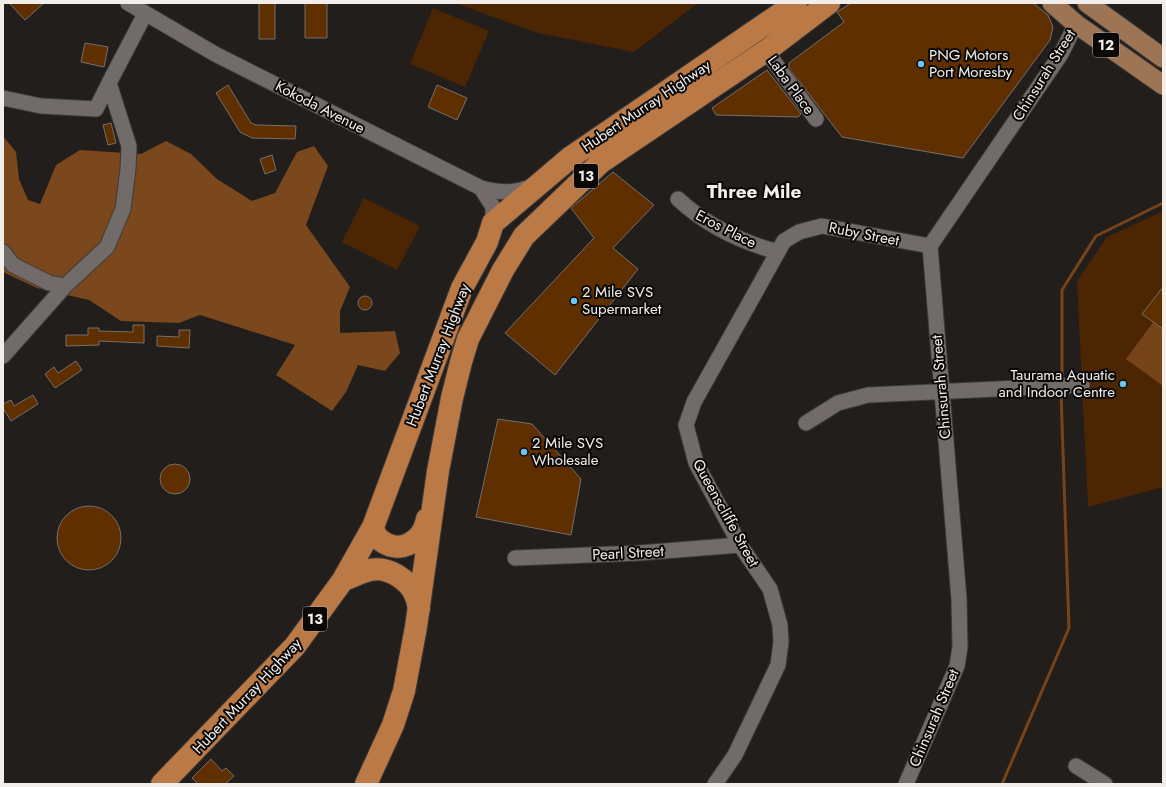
<svg xmlns="http://www.w3.org/2000/svg" width="1166" height="787" viewBox="0 0 1166 787" font-family="Jost,sans-serif">
  <style>
    .green { fill: #4c2502 }
    .forest { fill: #7b471d }
    .water { fill: #774419 }
    .lines { fill: none; stroke-linecap: round; stroke-linejoin: round }
    .stream { stroke: #774419; stroke-width: 3 }
    .building { fill: #602f00; stroke: #746f6c }
    .minor-casing { stroke: #3e3b39; stroke-width: 17 }
    .major-casing { stroke: #3e3b39; stroke-width: 21 }
    .highway-casing { stroke: #3e3b39; stroke-width: 24 }
    .minor { stroke: #716c69; stroke-width: 15 }
    .major { stroke: #9d7454; stroke-width: 19 }
    .highway { stroke: #bb7946; stroke-width: 22 }
    .poi-dot { fill: #6fc2f4; stroke: #0a0908; stroke-width: 1.5 }
    .labels { text-anchor: middle; dominant-baseline: central; stroke-width: 4; stroke-linejoin: round; paint-order: stroke }
    .shield { fill: #0a0908; stroke: #aca9a8; stroke-width: 1 }
    .shield-label { font-size: 14px; font-weight: bold; fill: #f1eeec }
    .poi-label { font-size: 15px; fill: #f1eeec; stroke: #0a0908; text-anchor: start }
    .street-label { font-size: 15px; fill: #f1eeec; stroke: #0a0908 }
    .district-label { font-size: 19px; font-weight: bold; fill: #f1eeec; stroke: #0a0908 }
  </style>
  <rect width="100%" height="100%" fill="#221e1c"/>
  <path class="green" d="M 455,3 L 698,3 L 634,52 L 538,33 Z
    M 433,8 L 489,31 L 465,87 L 410,64 Z
    M 364,198 L 420,226 L 397,270 L 342,242 Z
    M 1163,211 L 1163,487 L 1088,507 L 1077,281 L 1107,237 Z"/>
  <path class="forest" d="M 3,136 L 16,152 L 19,179 L 28,200 L 40,204 L 56,165 L 80,150 L 141,154 L 166,141 L 191,154 L 217,179 L 252,201 L 275,193 L 297,152 L 314,146 L 328,166 L 306,225 L 350,287 L 340,311 L 340,333 L 395,331 L 400,353 L 385,371 L 358,365 L 346,392 L 332,411 L 276,375 L 295,345 L 200,315 L 179,323 L 121,321 L 89,300 L 37,288 L 3,272 Z"/>
  <path class="water" d="M 1163,309 L 1163,386 L 1126,359 Z"/>
  <g class="lines">
    <path class="stream" d="M 1062,376 L 1062,290 L 1096,236 L 1163,203
      M 1002,784 L 1069,628 L 1061,393"/>
  </g>
  <path class="building" d="M 9,3 L 44,3 L 25,20 Z
    M 259,3 L 275,3 L 275,39 L 259,39 Z
    M 305,3 L 327,3 L 327,38 L 305,38 Z
    M 851,3 L 1033,3 L 1048,15 L 1053,27 L 1050,40 L 963,158 L 842,137 L 789,68 L 789,63 L 844,22 L 837,12 Z
    M 85,43 L 108,47 L 104,67 L 81,62 Z
    M 767,70 L 801,114 L 798,117 L 716,115 L 712,108 Z
    M 228,85 L 251,123 L 256,125 L 296,126 L 295,139 L 252,138 L 240,132 L 216,93 Z
    M 437,85 L 467,98 L 457,120 L 428,107 Z
    M 111,123 L 116,143 L 108,145 L 103,125 Z
    M 272,155 L 276,170 L 265,174 L 260,159 Z
    M 613,172 L 654,205 L 613,248 L 638,269 L 555,375 L 505,333 L 594,238 L 571,208 Z
    M 1163,287 L 1163,329 L 1142,314 Z
    M358 303a7 7 0 1 1 14 0a7 7 0 1 1-14 0Z
    M 133,325 L 144,325 L 144,343 L 99,341 L 99,345 L 66,346 L 66,335 L 88,335 L 88,328 L 99,328 L 99,331 L 133,332 Z
    M 179,330 L 190,330 L 189,348 L 157,346 L 157,336 L 179,337 Z
    M 76,361 L 82,370 L 55,388 L 45,374 L 54,367 L 58,373 Z
    M 33,395 L 38,404 L 11,421 L 3,408 L 3,404 L 11,400 L 14,406 Z
    M 498,419 L 532,424 L 581,479 L 571,535 L 476,517 Z
    M160 479a15 15 0 1 1 30 0a15 15 0 1 1-30 0Z
    M57 538a32 32 0 1 1 64 0a32 32 0 1 1-64 0Z
    M 211,759 L 222,771 L 226,768 L 234,776 L 225,784 L 198,784 L 192,778 Z"/>
  <g class="lines">
    <g class="minor-casing">
      <path id="minor" d="M 128,3 L 215,54 L 481,188 L 493,207 L 493,223
        M 766,51 L 816,119
        M 3,98 L 41,106 L 96,109 L 109,83
        M 481,188 C 498,193 515,194 532,186
        M 678,199 C 706,225 741,242 778,252
        M 3,252 L 13,265 L 49,283 L 65,286 L 107,247 L 123,209 L 128,169 L 129,146 L 109,83 L 145,14
        M 3,356 L 65,286
        M 806,423 L 838,403 L 868,395 L 1082,385
        M 515,558 L 639,553 L 740,545
        M 1076,766 L 1105,784
        M 715,784 L 735,755 L 778,665 L 781,642 L 780,625 L 770,589 L 740,545 L 696,463 L 686,425 L 694,402 L 784,241 L 799,232 L 822,226 L 930,246
        M 906,784 L 957,666 L 960,647 L 959,599 L 930,246 L 1061,54 L 1076,24"/>
    </g>
    <g class="major-casing">
      <path id="major" d="M 1052,3 L 1076,24 L 1163,85
        M 1087,3 L 1163,58"/>
    </g>
    <g class="highway-casing">
      <path id="highway" d="M 373,527 C 374,531 376,536 378,538 C 398,557 423,542 427,519
        M 343,580 C 352,577 361,572 370,570 C 388,566 410,580 416,597 C 418,601 418,606 419,609
        M 162,784 L 295,646 L 343,580 L 373,527 L 462,288 L 487,242 L 493,223 L 571,157 L 796,3
        M 366,784 L 393,725 L 404,691 L 416,627 L 438,471 L 452,398 L 461,362 L 468,339 L 503,270 L 524,236 L 601,162 L 766,51 L 829,3"/>
    </g>
    <use href="#minor" class="minor"/>
    <use href="#major" class="major"/>
    <use href="#highway" class="highway"/>
  </g>
  <g class="poi-dot">
    <circle cx="921" cy="64" r="4"/>
    <circle cx="574" cy="301" r="4"/>
    <circle cx="1123" cy="384" r="4"/>
    <circle cx="524" cy="452" r="4"/>
  </g>
  <g class="labels">
    <g class="shield">
      <rect x="1093" y="33" width="26" height="24" rx="3"/>
      <rect x="574" y="164" width="24" height="24" rx="3"/>
      <rect x="303" y="607" width="24" height="24" rx="3"/>
    </g>
    <g class="shield-label">
      <text x="1106" y="45">12</text>
      <text x="586" y="176">13</text>
      <text x="315" y="619">13</text>
    </g>
    <g class="poi-label">
      <text x="929" y="55">PNG Motors<tspan x="929" dy="17">Port Moresby</tspan></text>
      <text x="582" y="292">2 Mile SVS<tspan x="582" dy="17">Supermarket</tspan></text>
      <text x="1115" y="375" text-anchor="end">Taurama Aquatic<tspan x="1115" dy="17">and Indoor Centre</tspan></text>
      <text x="532" y="443">2 Mile SVS<tspan x="532" dy="17">Wholesale</tspan></text>
    </g>
    <g class="street-label">
      <text transform="translate(1044 75) rotate(-58)">Chinsurah Street</text>
      <text transform="translate(791 85) rotate(54)">Laba Place</text>
      <text transform="translate(646 106) rotate(-34)">Hubert Murray Highway</text>
      <text transform="translate(320 107) rotate(27)">Kokoda Avenue</text>
      <text transform="translate(726 229) rotate(27)">Eros Place</text>
      <text transform="translate(864 234) rotate(11)">Ruby Street</text>
      <text transform="translate(438 355) rotate(-69)">Hubert Murray Highway</text>
      <text transform="translate(941 387) rotate(-95)">Chinsurah Street</text>
      <text transform="translate(726 513) rotate(61)">Queenscliffe Street</text>
      <text transform="translate(628 553) rotate(-3)">Pearl Street</text>
      <text transform="translate(247 696) rotate(-47)">Hubert Murray Highway</text>
      <text transform="translate(934 718) rotate(-67)">Chinsurah Street</text>
    </g>
    <g class="district-label">
      <text x="754" y="191">Three Mile</text>
    </g>
  </g>
  <rect width="1166" height="787" fill="none" stroke="#f1eeec" stroke-width="8"/>
</svg>
